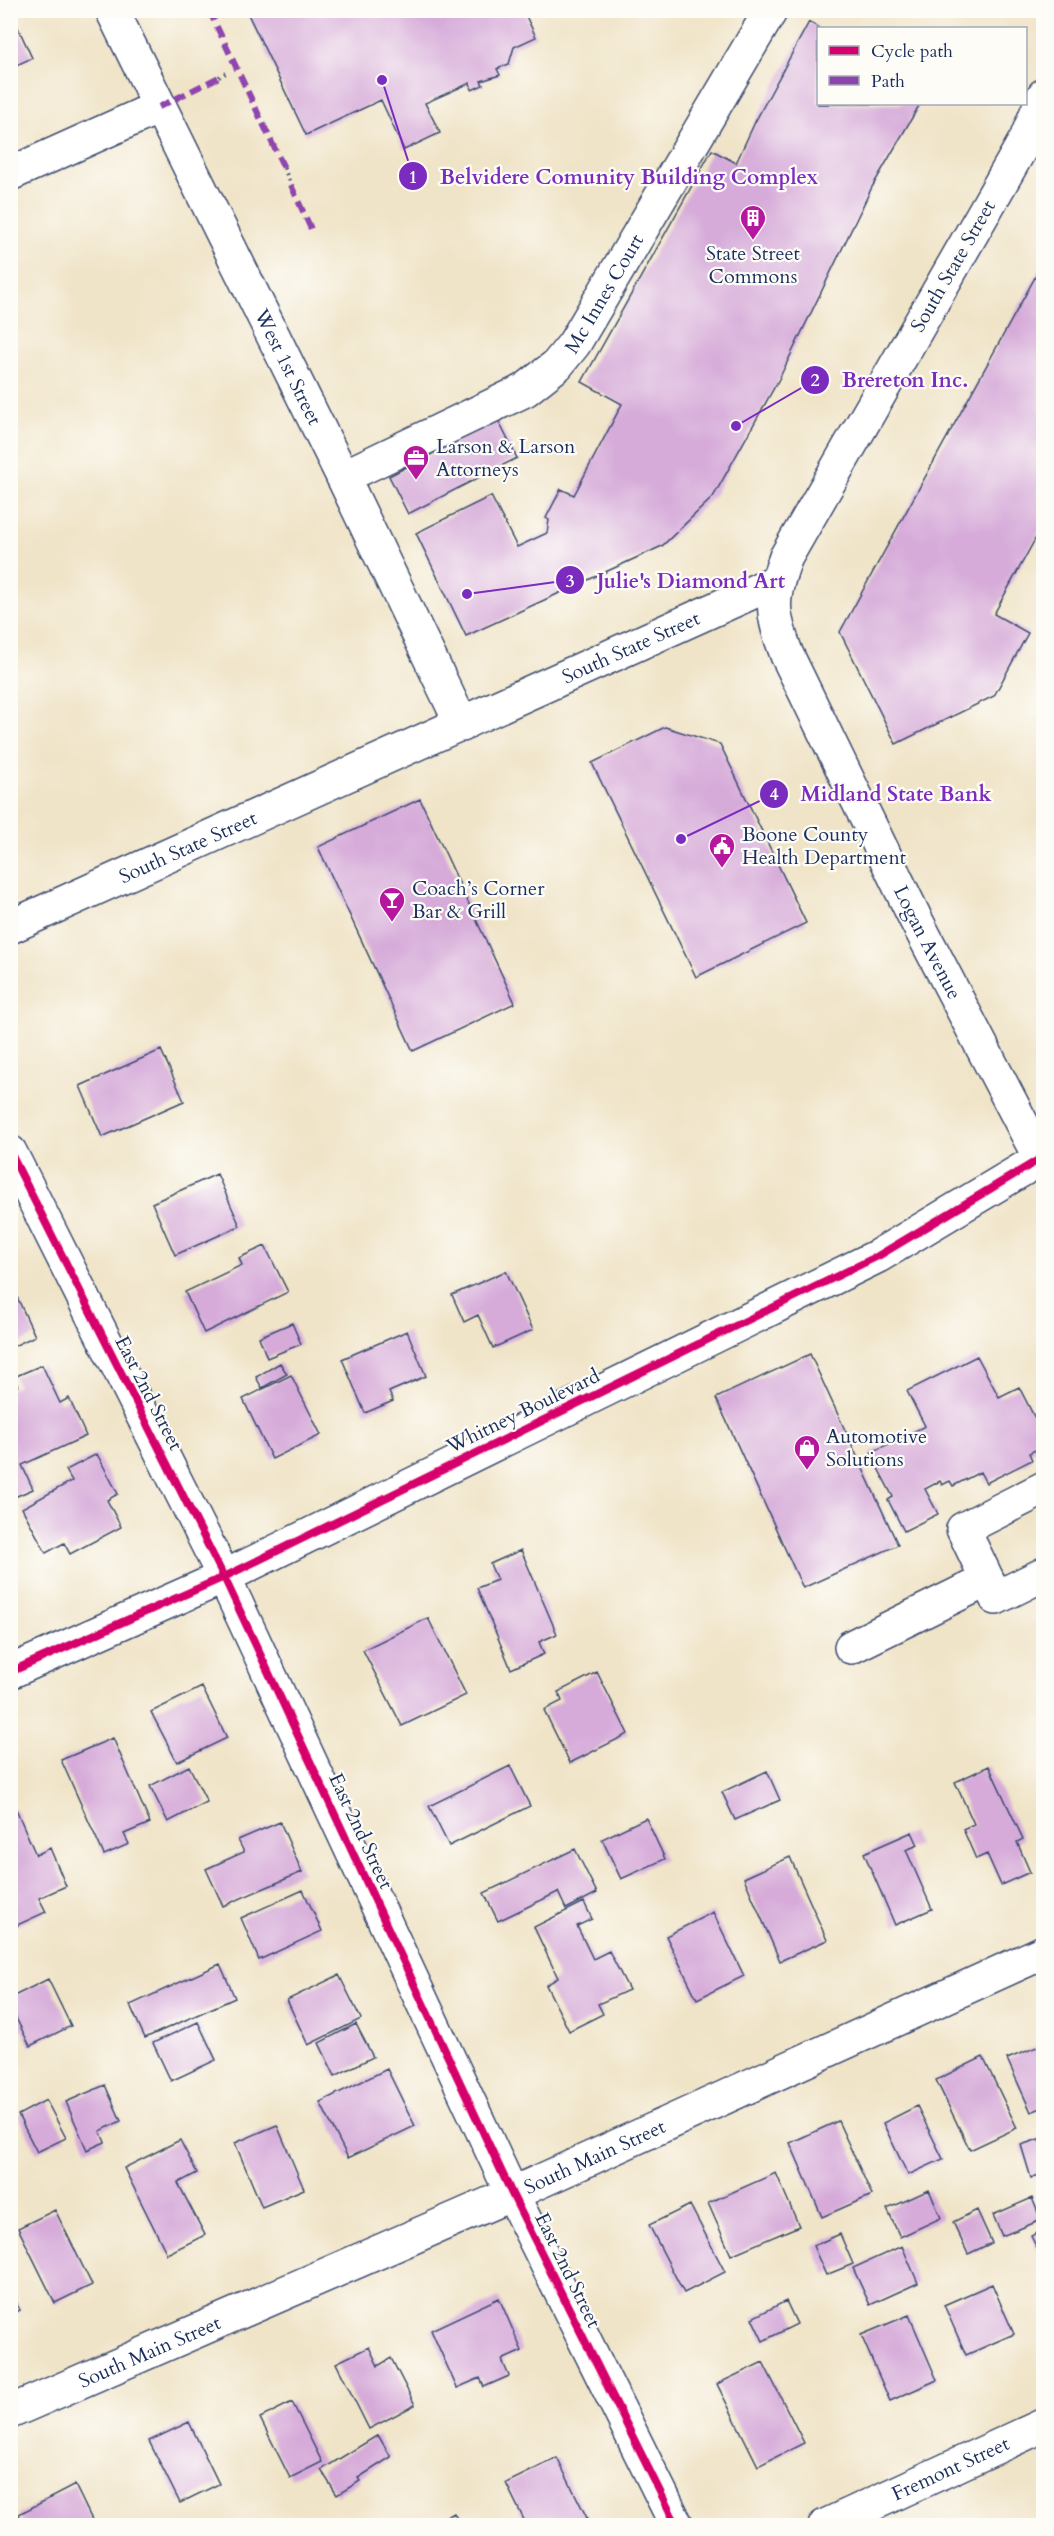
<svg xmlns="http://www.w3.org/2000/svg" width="1054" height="2536" viewBox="0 0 1054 2536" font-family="Cardo,serif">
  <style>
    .building { fill: #d6aad9 }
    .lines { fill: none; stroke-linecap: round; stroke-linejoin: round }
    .minor-casing { stroke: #3b4a6e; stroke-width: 36 }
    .major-casing { stroke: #3b4a6e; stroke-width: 36 }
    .path { stroke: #3b4a6e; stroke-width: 4; stroke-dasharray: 1.5 4.5; stroke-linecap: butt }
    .minor { stroke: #fff; stroke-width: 33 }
    .major { stroke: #fff; stroke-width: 33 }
    .quiet { stroke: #8e44ad; stroke-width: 6; stroke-dasharray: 12 6; stroke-linecap: butt }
    .cycleway-casing { stroke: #fdfcf7; stroke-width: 11 }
    .cycleway { stroke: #d6006c; stroke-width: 8 }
    .labels { text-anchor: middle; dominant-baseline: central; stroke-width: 4.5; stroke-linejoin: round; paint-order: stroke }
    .poi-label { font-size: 20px; fill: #1b2f5e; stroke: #fdfcf7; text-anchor: start }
    .street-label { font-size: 20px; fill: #1b2f5e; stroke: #fdfcf7 }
    .leader { fill: none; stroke: #7b2cbf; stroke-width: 2 }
    .callout-dot { fill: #7b2cbf; stroke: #fdfcf7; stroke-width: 2 }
    .mark-label { font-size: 18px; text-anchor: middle; font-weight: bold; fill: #fff }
    .callout-label { font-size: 21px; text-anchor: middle; font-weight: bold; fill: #7b2cbf; stroke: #fdfcf7; stroke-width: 4.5; stroke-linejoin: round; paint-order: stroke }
  </style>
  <rect width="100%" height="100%" fill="#fdfcf7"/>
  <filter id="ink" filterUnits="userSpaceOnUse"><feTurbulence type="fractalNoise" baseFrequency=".0167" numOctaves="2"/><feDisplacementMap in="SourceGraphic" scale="12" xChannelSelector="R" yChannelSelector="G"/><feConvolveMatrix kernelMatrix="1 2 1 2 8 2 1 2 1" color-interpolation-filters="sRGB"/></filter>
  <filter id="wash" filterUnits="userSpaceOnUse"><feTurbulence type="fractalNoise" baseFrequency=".008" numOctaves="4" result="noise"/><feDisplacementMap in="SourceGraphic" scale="24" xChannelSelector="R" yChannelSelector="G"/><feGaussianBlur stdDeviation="1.35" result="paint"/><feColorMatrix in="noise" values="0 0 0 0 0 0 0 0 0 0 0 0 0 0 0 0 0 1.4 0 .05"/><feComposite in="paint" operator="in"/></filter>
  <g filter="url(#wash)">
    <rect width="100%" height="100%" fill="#f0e4c8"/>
    <g id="blocks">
      <path class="building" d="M 10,10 L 32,58 L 10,68 Z
        M 246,10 L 523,10 L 536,37 L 514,47 L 509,64 L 497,69 L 500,75 L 481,81 L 483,85 L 472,90 L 470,83 L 425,103 L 440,133 L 404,150 L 381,100 L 306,135 Z
        M 971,10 L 984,10 L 981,16 Z
        M 809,22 L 818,27 L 818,104 L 920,104 L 872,187 L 779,379 L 713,497 L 662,546 L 466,636 L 416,533 L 491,496 L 517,547 L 547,533 L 549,520 L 546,518 L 561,489 L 574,495 L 622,404 L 582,382 L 712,150 L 736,163 L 755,122 Z
        M 1044,261 L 1044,523 L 994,614 L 1028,633 L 994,696 L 896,744 L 840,632 Z
        M 498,420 L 517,458 L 408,514 L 389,476 Z
        M 665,727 L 720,744 L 806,923 L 696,977 L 592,763 Z
        M 420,799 L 515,1003 L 413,1051 L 318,847 Z
        M 161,1050 L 184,1101 L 102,1137 L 80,1086 Z
        M 217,1174 L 240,1226 L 175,1255 L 152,1203 Z
        M 265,1246 L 288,1292 L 204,1333 L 185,1292 L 242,1265 L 239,1258 Z
        M 506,1271 L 533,1330 L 493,1348 L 478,1315 L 464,1322 L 452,1295 Z
        M 17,1297 L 35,1336 L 10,1348 L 10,1300 Z
        M 292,1323 L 301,1344 L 267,1358 L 259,1337 Z
        M 407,1331 L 426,1376 L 389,1392 L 393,1401 L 365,1413 L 342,1359 Z
        M 810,1354 L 898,1545 L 803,1588 L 716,1398 Z
        M 977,1356 L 999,1397 L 1019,1387 L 1044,1436 L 1044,1446 L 1029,1453 L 1032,1460 L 986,1483 L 980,1472 L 953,1486 L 950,1481 L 942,1485 L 940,1481 L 925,1489 L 938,1514 L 904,1531 L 888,1500 L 893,1497 L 870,1453 L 925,1426 L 907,1391 Z
        M 280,1363 L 287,1374 L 262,1388 L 256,1377 Z
        M 42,1365 L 60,1403 L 69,1398 L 86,1436 L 22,1465 L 33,1489 L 10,1499 L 10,1390 L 18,1386 L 14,1377 Z
        M 291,1375 L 321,1435 L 272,1459 L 243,1399 Z
        M 97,1454 L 118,1494 L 107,1500 L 121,1527 L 70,1554 L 64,1543 L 46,1553 L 22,1508 L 72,1481 L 66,1470 Z
        M 521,1550 L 557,1634 L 539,1642 L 544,1654 L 511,1669 L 477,1588 L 497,1580 L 490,1564 Z
        M 428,1618 L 466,1695 L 402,1726 L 363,1650 Z
        M 597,1672 L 628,1734 L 570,1763 L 544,1710 L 562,1701 L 558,1692 Z
        M 202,1687 L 227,1738 L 177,1762 L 151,1712 Z
        M 113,1738 L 150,1823 L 124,1834 L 129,1844 L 104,1855 L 61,1760 Z
        M 189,1766 L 207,1802 L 168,1822 L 150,1786 Z
        M 510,1766 L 530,1806 L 449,1846 L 429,1806 Z
        M 989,1766 L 1023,1839 L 1017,1842 L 1030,1872 L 1001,1885 L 987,1854 L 976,1859 L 963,1829 L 974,1824 L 955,1782 Z
        M 767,1771 L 780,1800 L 735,1820 L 722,1792 Z
        M 16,1809 L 36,1855 L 50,1848 L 66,1886 L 39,1898 L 46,1912 L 13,1927 L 10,1922 L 10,1811 Z
        M 646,1818 L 665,1859 L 621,1879 L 602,1839 Z
        M 280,1822 L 302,1872 L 223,1906 L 206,1869 L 244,1852 L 238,1840 Z
        M 912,1832 L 918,1845 L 906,1850 L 932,1909 L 895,1925 L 864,1853 Z
        M 575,1849 L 597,1893 L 566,1909 L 558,1892 L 498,1921 L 484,1893 Z
        M 790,1857 L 827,1940 L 780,1961 L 744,1878 Z
        M 303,1890 L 322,1931 L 259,1960 L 241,1918 Z
        M 584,1902 L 592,1919 L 577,1926 L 593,1959 L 609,1951 L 629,1990 L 598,2004 L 603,2014 L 569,2031 L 546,1985 L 558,1978 L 534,1927 Z
        M 713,1912 L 744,1976 L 697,1999 L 666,1936 Z
        M 220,1964 L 235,1998 L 145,2038 L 130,2005 Z
        M 339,1975 L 361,2019 L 308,2045 L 287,2000 Z
        M 48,1979 L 71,2026 L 30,2046 L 10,2006 L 10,1998 Z
        M 198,2022 L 216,2060 L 171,2081 L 153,2043 Z
        M 356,2024 L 373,2057 L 335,2076 L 319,2043 Z
        M 1044,2044 L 1044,2107 L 1031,2112 L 1007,2059 Z
        M 983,2057 L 1017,2128 L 970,2150 L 936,2080 Z
        M 387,2069 L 415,2126 L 348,2158 L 320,2102 Z
        M 105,2085 L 121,2121 L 100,2131 L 105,2142 L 87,2150 L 66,2102 Z
        M 46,2100 L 66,2138 L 37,2152 L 18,2115 Z
        M 917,2106 L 943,2159 L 908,2175 L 883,2123 Z
        M 838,2121 L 872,2195 L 822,2217 L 790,2143 Z
        M 277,2125 L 304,2189 L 262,2207 L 235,2143 Z
        M 1039,2139 L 1044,2152 L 1044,2173 L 1031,2178 L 1021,2145 Z
        M 180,2140 L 197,2173 L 178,2183 L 205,2235 L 167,2254 L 124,2168 Z
        M 776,2173 L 799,2226 L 731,2255 L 708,2203 Z
        M 929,2190 L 941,2218 L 900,2237 L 887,2209 Z
        M 1032,2198 L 1041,2220 L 1002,2236 L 993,2215 Z
        M 690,2205 L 725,2272 L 684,2293 L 649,2225 Z
        M 55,2210 L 92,2285 L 55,2303 L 18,2228 Z
        M 977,2210 L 992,2243 L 968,2254 L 953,2222 Z
        M 1044,2230 L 1044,2262 L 1031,2236 Z
        M 840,2234 L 853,2264 L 826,2275 L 813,2246 Z
        M 902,2246 L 918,2283 L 870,2305 L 853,2268 Z
        M 992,2284 L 1014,2334 L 966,2355 L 944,2305 Z
        M 10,2291 L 20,2310 L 10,2314 Z
        M 499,2298 L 522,2351 L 502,2360 L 509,2376 L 484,2387 L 480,2378 L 457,2388 L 431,2330 Z
        M 786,2301 L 797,2324 L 763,2341 L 752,2318 Z
        M 909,2315 L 937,2380 L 890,2401 L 861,2335 Z
        M 369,2347 L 378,2366 L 391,2358 L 415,2405 L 369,2429 L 336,2363 Z
        M 763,2362 L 804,2443 L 758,2466 L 717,2384 Z
        M 292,2402 L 322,2462 L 290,2478 L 260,2418 Z
        M 189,2422 L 219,2484 L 180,2503 L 149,2441 Z
        M 378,2435 L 391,2457 L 358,2478 L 360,2481 L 337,2495 L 321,2470 Z
        M 557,2458 L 587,2518 L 572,2526 L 527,2526 L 506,2483 Z
        M 75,2485 L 95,2526 L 24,2526 L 19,2514 Z
        M 454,2513 L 461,2526 L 430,2526 Z"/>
    </g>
  </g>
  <g filter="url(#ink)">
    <use href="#blocks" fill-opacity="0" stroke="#3b4a6e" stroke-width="1.5"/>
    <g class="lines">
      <g class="minor-casing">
        <g id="minor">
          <path id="s1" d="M 112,10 L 343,477 L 462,725"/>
          <path d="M 10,174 L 159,107"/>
          <path id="s2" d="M 343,477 L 525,390 L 557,365 L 574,344 L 771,10"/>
          <path d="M 10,1152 L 224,1577 L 512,2194 L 677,2526"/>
          <path d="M 1044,1488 L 963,1529 L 996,1598 L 1044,1574"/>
          <path d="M 851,1647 L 987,1580"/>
          <path d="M 10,1672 L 224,1577 L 878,1256 L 1040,1159 L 1044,1155"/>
          <path id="s3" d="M 10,2412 L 512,2194 L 1044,1952"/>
          <path id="s4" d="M 825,2526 L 1044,2425"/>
        </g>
      </g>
      <g class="major-casing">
        <g id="major">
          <path id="s5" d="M 1044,95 L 1026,139 L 786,557 C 770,599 771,613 787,655 L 916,920 L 1044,1166"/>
          <path id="s6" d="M 10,927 L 777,581"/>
        </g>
      </g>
      <path class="path" d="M 219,77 L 229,71
        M 284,168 L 291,185"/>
      <use href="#minor" class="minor"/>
      <use href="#major" class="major"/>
      <path class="quiet" d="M 209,10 L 284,168
        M 159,107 L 219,77
        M 291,185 L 311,229"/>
      <g class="cycleway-casing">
        <path id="cycleway" d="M 10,1152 L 224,1577 L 512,2194 L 677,2526
          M 10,1672 L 224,1577 L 878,1256 L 1040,1159 L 1044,1155"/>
      </g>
      <use href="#cycleway" class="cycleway"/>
    </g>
  </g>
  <defs>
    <g id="building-pin" transform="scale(1.35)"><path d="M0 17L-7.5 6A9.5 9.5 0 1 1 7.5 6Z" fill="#b5179e" stroke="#fdfcf7"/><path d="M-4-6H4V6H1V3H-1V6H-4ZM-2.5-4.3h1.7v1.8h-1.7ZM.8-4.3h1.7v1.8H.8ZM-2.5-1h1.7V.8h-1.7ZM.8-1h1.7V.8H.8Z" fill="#fff"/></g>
    <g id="office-pin" transform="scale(1.35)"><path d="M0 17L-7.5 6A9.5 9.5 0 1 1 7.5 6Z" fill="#b5179e" stroke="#fdfcf7"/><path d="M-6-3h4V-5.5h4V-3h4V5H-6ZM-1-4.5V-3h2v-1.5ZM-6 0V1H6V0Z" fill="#fff"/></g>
    <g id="civic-pin" transform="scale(1.35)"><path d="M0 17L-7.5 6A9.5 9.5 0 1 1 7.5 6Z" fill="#b5179e" stroke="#fdfcf7"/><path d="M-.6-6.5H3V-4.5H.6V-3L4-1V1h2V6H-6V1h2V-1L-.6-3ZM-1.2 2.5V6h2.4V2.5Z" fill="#fff"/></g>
    <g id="bar-pin" transform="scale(1.35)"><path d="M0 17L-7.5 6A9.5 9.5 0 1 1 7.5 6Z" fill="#b5179e" stroke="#fdfcf7"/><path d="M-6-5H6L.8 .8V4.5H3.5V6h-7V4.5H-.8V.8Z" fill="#fff"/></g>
    <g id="shop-pin" transform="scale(1.35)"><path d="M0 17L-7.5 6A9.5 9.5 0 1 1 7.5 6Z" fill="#b5179e" stroke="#fdfcf7"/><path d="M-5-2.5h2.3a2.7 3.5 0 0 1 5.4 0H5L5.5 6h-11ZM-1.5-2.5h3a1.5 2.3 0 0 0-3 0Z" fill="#fff"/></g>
  </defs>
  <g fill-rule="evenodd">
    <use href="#building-pin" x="753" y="218"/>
    <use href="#office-pin" x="416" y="458"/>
    <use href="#civic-pin" x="722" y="846"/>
    <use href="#bar-pin" x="392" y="900"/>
    <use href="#shop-pin" x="807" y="1448"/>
  </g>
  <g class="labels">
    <g class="poi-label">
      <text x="753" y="253" text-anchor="middle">State Street<tspan x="753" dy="23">Commons</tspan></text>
      <text x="436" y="446">Larson &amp; Larson<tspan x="436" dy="23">Attorneys</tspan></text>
      <text x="742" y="834">Boone County<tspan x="742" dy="23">Health Department</tspan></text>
      <text x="412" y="888">Coach’s Corner<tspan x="412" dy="23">Bar &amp; Grill</tspan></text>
      <text x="826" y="1436">Automotive<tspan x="826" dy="23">Solutions</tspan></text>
    </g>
    <g class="street-label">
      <text transform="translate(953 266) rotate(-60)">South State Street</text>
      <text stroke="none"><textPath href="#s2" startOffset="328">Mc Innes Court</textPath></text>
      <text stroke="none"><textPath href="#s1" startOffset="398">West 1st Street</textPath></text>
      <text stroke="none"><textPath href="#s6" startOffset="681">South State Street</textPath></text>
      <text stroke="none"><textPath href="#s6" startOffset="195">South State Street</textPath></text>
      <text stroke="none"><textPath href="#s5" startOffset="951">Logan Avenue</textPath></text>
      <text transform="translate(149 1393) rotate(63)">East 2nd Street</text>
      <text transform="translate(523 1411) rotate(-26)">Whitney Boulevard</text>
      <text transform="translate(361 1831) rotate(65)">East 2nd Street</text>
      <text stroke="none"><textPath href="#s3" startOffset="638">South Main Street</textPath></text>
      <text transform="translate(568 2270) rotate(64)">East 2nd Street</text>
      <text stroke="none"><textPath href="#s3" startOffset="152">South Main Street</textPath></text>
      <text stroke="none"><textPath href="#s4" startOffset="138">Fremont Street</textPath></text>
    </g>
  </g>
  <path class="leader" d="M382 80L413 176M736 426L815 380M467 594L570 580M681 839L774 794"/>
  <g class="callout-dot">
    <circle cx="382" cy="80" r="6"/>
    <circle cx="736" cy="426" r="6"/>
    <circle cx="467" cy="594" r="6"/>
    <circle cx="681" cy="839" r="6"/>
    <circle cx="413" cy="176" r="15"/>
    <circle cx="815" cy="380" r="15"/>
    <circle cx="570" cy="580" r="15"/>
    <circle cx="774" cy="794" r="15"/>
  </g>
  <g class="mark-label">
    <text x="413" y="183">1</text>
    <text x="815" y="386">2</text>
    <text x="570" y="587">3</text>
    <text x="774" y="800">4</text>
  </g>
  <g class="callout-label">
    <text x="629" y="184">Belvidere Comunity Building Complex</text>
    <text x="905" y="387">Brereton Inc.</text>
    <text x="691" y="588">Julie's Diamond Art</text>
    <text x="896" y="801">Midland State Bank</text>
  </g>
  <rect width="1054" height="2536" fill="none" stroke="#fdfcf7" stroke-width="36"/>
  <rect x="817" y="27" width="210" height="78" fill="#fdfcf7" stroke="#a3aaba" stroke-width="1.5"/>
  <rect x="829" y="46" width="30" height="9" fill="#d6006c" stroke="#a3aaba" stroke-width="1.5"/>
  <text x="871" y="57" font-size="18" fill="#1b2f5e">Cycle path</text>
  <rect x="829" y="76" width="30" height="9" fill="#8e44ad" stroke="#a3aaba" stroke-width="1.5"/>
  <text x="871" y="87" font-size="18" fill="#1b2f5e">Path</text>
</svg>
